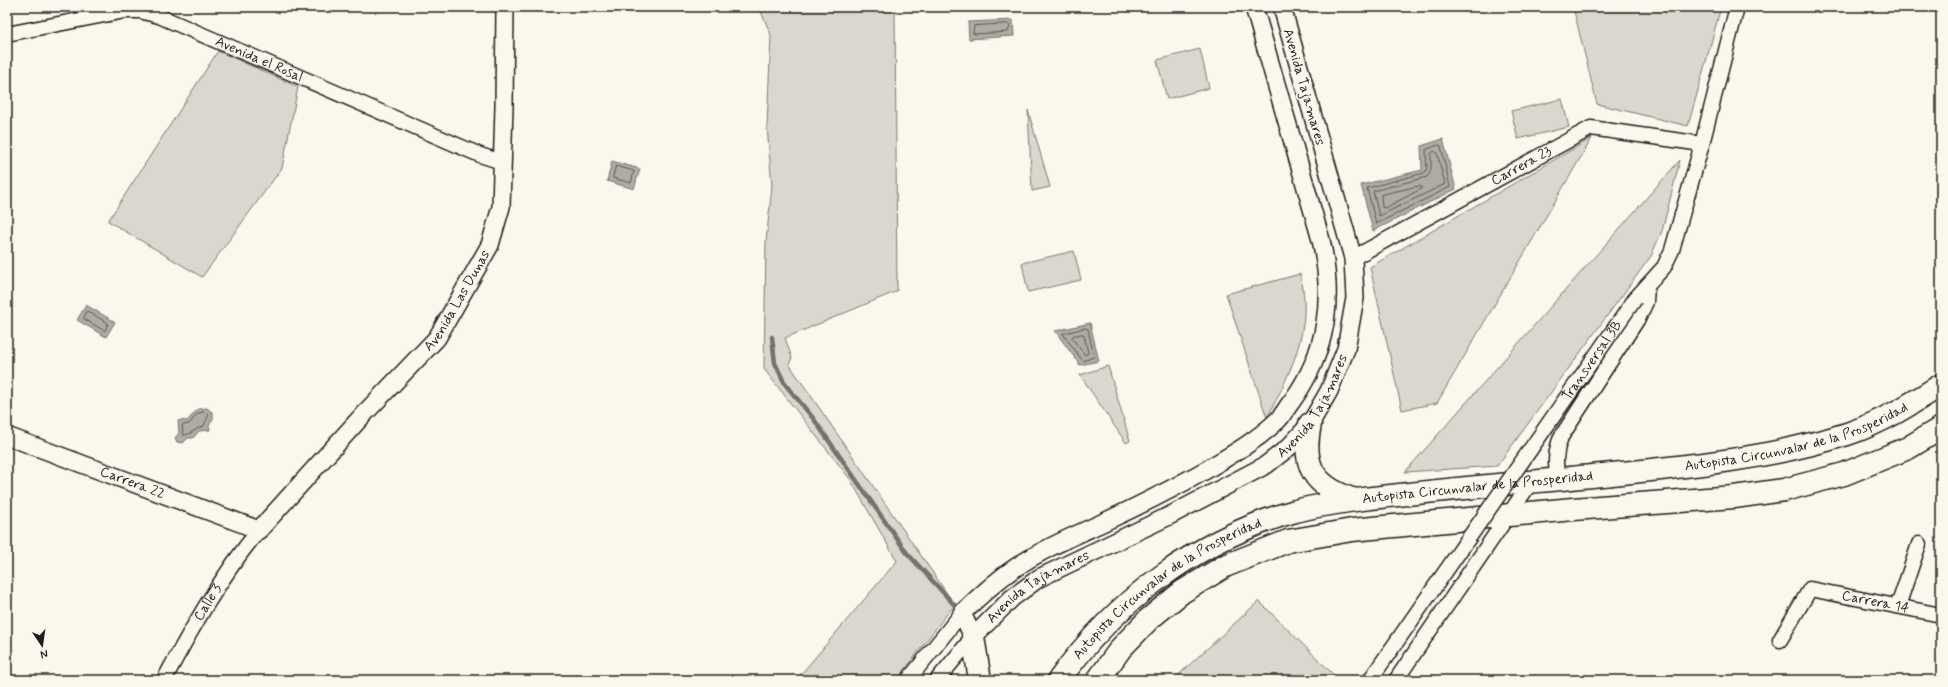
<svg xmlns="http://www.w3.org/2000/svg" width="1948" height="687" viewBox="0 0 1948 687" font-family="Mynerve,sans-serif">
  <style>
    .green { fill: #dad7ce; stroke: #7b7a75 }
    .water { fill: #afaca5; stroke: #74726e }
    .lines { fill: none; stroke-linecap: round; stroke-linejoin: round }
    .shore { stroke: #575653; stroke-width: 1 }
    .stream { stroke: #74726e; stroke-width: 4.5 }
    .minor-casing { stroke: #1c1c1c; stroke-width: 17 }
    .tertiary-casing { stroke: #1c1c1c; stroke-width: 20 }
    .trunk-casing { stroke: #1c1c1c; stroke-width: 25 }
    .minor { stroke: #fbf7ec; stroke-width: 14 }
    .tertiary { stroke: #fbf7ec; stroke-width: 17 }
    .trunk { stroke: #fbf7ec; stroke-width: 22 }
    .minor-bridge-casing { stroke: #1c1c1c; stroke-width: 17; stroke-linecap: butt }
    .minor-bridge { stroke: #fbf7ec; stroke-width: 14 }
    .labels { text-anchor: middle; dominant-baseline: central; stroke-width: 3.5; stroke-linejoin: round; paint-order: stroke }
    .street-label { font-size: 14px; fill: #1c1c1c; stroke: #fbf7ec }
  </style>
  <rect width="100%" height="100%" fill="#fbf7ec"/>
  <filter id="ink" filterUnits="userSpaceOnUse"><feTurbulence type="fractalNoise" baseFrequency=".025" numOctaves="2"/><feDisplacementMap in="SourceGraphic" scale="8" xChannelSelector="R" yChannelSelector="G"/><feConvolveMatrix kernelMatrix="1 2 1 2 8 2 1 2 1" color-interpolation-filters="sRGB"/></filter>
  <g filter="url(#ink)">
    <path class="green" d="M 759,7 L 895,7 L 897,291 L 785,338 L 792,358 L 789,364 L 955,605 L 946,615 L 897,680 L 796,680 L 897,561 L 850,479 L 764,369 L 766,242 L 772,186 L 767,126 L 771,35 Z
      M 1573,7 L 1721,7 L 1688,126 L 1597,104 Z
      M 1200,49 L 1209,88 L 1167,99 L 1157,60 Z
      M 218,51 L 298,87 L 282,168 L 202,277 L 108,221 Z
      M 1562,99 L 1569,127 L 1518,139 L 1511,111 Z
      M 1028,110 L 1050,187 L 1032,191 Z
      M 1592,138 L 1437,403 L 1402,410 L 1370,267 Z
      M 1680,160 L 1662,231 L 1651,256 L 1497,466 L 1405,472 Z
      M 1074,251 L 1081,280 L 1028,292 L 1022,263 Z
      M 1300,274 C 1314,328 1291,371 1267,418 L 1226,294 Z
      M 1108,366 L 1130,441 L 1126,443 L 1080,375 Z
      M 1259,601 L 1339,680 L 1173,680 Z"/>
    <path class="water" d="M 1013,20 L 1014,36 L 969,39 L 968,22 Z
      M 1443,139 L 1456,189 L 1373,231 L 1361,185 L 1422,170 L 1421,146 Z
      M 612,161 L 640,169 L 634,189 L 607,181 Z
      M 86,305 L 115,322 L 106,337 L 77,320 Z
      M 1090,323 L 1099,361 L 1080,365 L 1055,331 Z
      M 207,408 L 213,413 L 213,419 L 209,425 L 210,430 L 199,431 L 193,438 L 188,438 L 183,443 L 177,442 L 175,438 L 179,433 L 178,421 L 181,420 L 187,421 L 198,409 Z"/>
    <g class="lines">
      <path class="shore" d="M 1008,24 L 1010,26 L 1008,32 L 975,34 L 973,33 L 974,26 Z
        M 1439,145 L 1441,146 L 1450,187 L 1376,224 L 1367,188 L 1424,173 L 1427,169 L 1426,150 Z
        M 1435,151 L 1437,153 L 1445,184 L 1379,216 L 1373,191 L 1427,177 L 1431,171 L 1431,154 Z
        M 616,166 L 634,171 L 631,183 L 613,178 Z
        M 1420,186 L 1422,187 L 1421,189 L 1385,208 L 1382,207 L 1381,195 Z
        M 87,311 L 108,323 L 105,331 L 84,319 Z
        M 1085,328 L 1088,329 L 1094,357 L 1083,361 L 1063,334 Z
        M 1082,334 L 1084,335 L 1088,353 L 1085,355 L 1072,338 L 1073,336 Z
        M 203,412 L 209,414 L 204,426 C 196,428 191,435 183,435 L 182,425 L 189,424 L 197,414 Z"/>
      <path class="stream" d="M 772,337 L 775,363 L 785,384 L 813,418 L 907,553 L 960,611"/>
      <g class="minor-casing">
        <g id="minor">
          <path id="s1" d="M 7,34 L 125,11 L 140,11 L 159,16 L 480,155 L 502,162"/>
          <path id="s2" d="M 1353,258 L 1591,128 L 1702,144"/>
          <path d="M 1635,299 L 1664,267 L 1672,250 L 1702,144 L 1737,7"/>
          <path d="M 1558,479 C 1555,464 1555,452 1561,437 L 1639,317 L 1646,302 L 1647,286"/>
          <path d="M 1898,606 L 1919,544"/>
          <path id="s3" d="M 1780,640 L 1810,589 L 1941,615"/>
          <path id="s4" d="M 164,680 C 192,628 221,576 259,530"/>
          <path d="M 908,680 L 962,613"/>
          <path d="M 937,680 L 973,637"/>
          <path d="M 1396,680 L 1531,482"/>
        </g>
      </g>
      <g class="tertiary-casing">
        <g id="tertiary">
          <path id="s5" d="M 1254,7 L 1321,240 C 1334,298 1328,351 1292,401 C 1287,407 1283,415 1278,420 C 1256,441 1231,455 1206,470 C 1172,489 1139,506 1104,522 C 1074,536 1042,549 1015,568 C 995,581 979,597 962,613 L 973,637 L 1012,598 L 1039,578 L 1169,516 L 1266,465 L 1289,447 L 1310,424 L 1329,391 L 1346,349 L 1355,298 L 1353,258 L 1282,7"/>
          <path id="s6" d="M 7,436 L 259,530 L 363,415 L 437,338 L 490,245 L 501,207 L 504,107 L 505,7"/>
        </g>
      </g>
      <g class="trunk-casing">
        <g id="trunk">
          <path d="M 1310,424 C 1301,466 1314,487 1355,500"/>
          <path d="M 973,637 L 980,680"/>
          <path id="s7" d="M 1059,680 C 1116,600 1197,540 1292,512 C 1313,506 1334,503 1355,500 C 1437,490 1520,483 1602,475 C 1684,467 1768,459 1847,434 C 1881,423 1911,404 1941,385"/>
          <path d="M 1098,680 L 1121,648 L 1149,619 L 1182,592 L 1225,566 L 1288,541 L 1352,530 L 1573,509 L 1734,497 L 1784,490 L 1844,474 L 1908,448 L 1941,428"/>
        </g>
      </g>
      <use href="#minor" class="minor"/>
      <use href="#tertiary" class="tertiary"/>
      <use href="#trunk" class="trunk"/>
      <g class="minor-bridge-casing">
        <g id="minor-bridge">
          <path id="s8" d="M 1370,680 L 1635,299"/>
        </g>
      </g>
      <use href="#minor-bridge" class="minor-bridge"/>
    </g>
  </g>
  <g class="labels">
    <g class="street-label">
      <text stroke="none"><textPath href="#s1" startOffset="264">Avenida el Rosal</textPath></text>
      <text transform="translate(1304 87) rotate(74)">Avenida Tajamares</text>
      <text stroke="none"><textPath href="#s2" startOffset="192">Carrera 23</textPath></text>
      <text stroke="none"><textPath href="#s6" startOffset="573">Avenida Las Dunas</textPath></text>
      <text stroke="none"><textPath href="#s8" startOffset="389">Transversal 3B</textPath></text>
      <text stroke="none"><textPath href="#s5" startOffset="1253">Avenida Tajamares</textPath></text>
      <text stroke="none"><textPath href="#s7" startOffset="804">Autopista Circunvalar de la Prosperidad</textPath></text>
      <text stroke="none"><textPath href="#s6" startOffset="134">Carrera 22</textPath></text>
      <text stroke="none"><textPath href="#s7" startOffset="480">Autopista Circunvalar de la Prosperidad</textPath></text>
      <text stroke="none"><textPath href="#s5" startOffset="917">Avenida Tajamares</textPath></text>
      <text stroke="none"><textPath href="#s7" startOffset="144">Autopista Circunvalar de la Prosperidad</textPath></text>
      <text stroke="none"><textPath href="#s3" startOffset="126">Carrera 14</textPath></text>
      <text stroke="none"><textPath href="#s4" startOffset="89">Calle 3</textPath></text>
    </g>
  </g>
  <rect width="1948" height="687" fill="none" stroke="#fbf7ec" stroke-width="24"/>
  <rect x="12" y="12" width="1924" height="663" fill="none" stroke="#1c1c1c" stroke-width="1.5" filter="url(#ink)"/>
  <g transform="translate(42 645) rotate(167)" stroke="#fbf7ec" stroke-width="3" paint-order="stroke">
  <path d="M0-3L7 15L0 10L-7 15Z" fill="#1c1c1c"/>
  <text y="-6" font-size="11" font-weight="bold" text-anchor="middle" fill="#1c1c1c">N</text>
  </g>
</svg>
